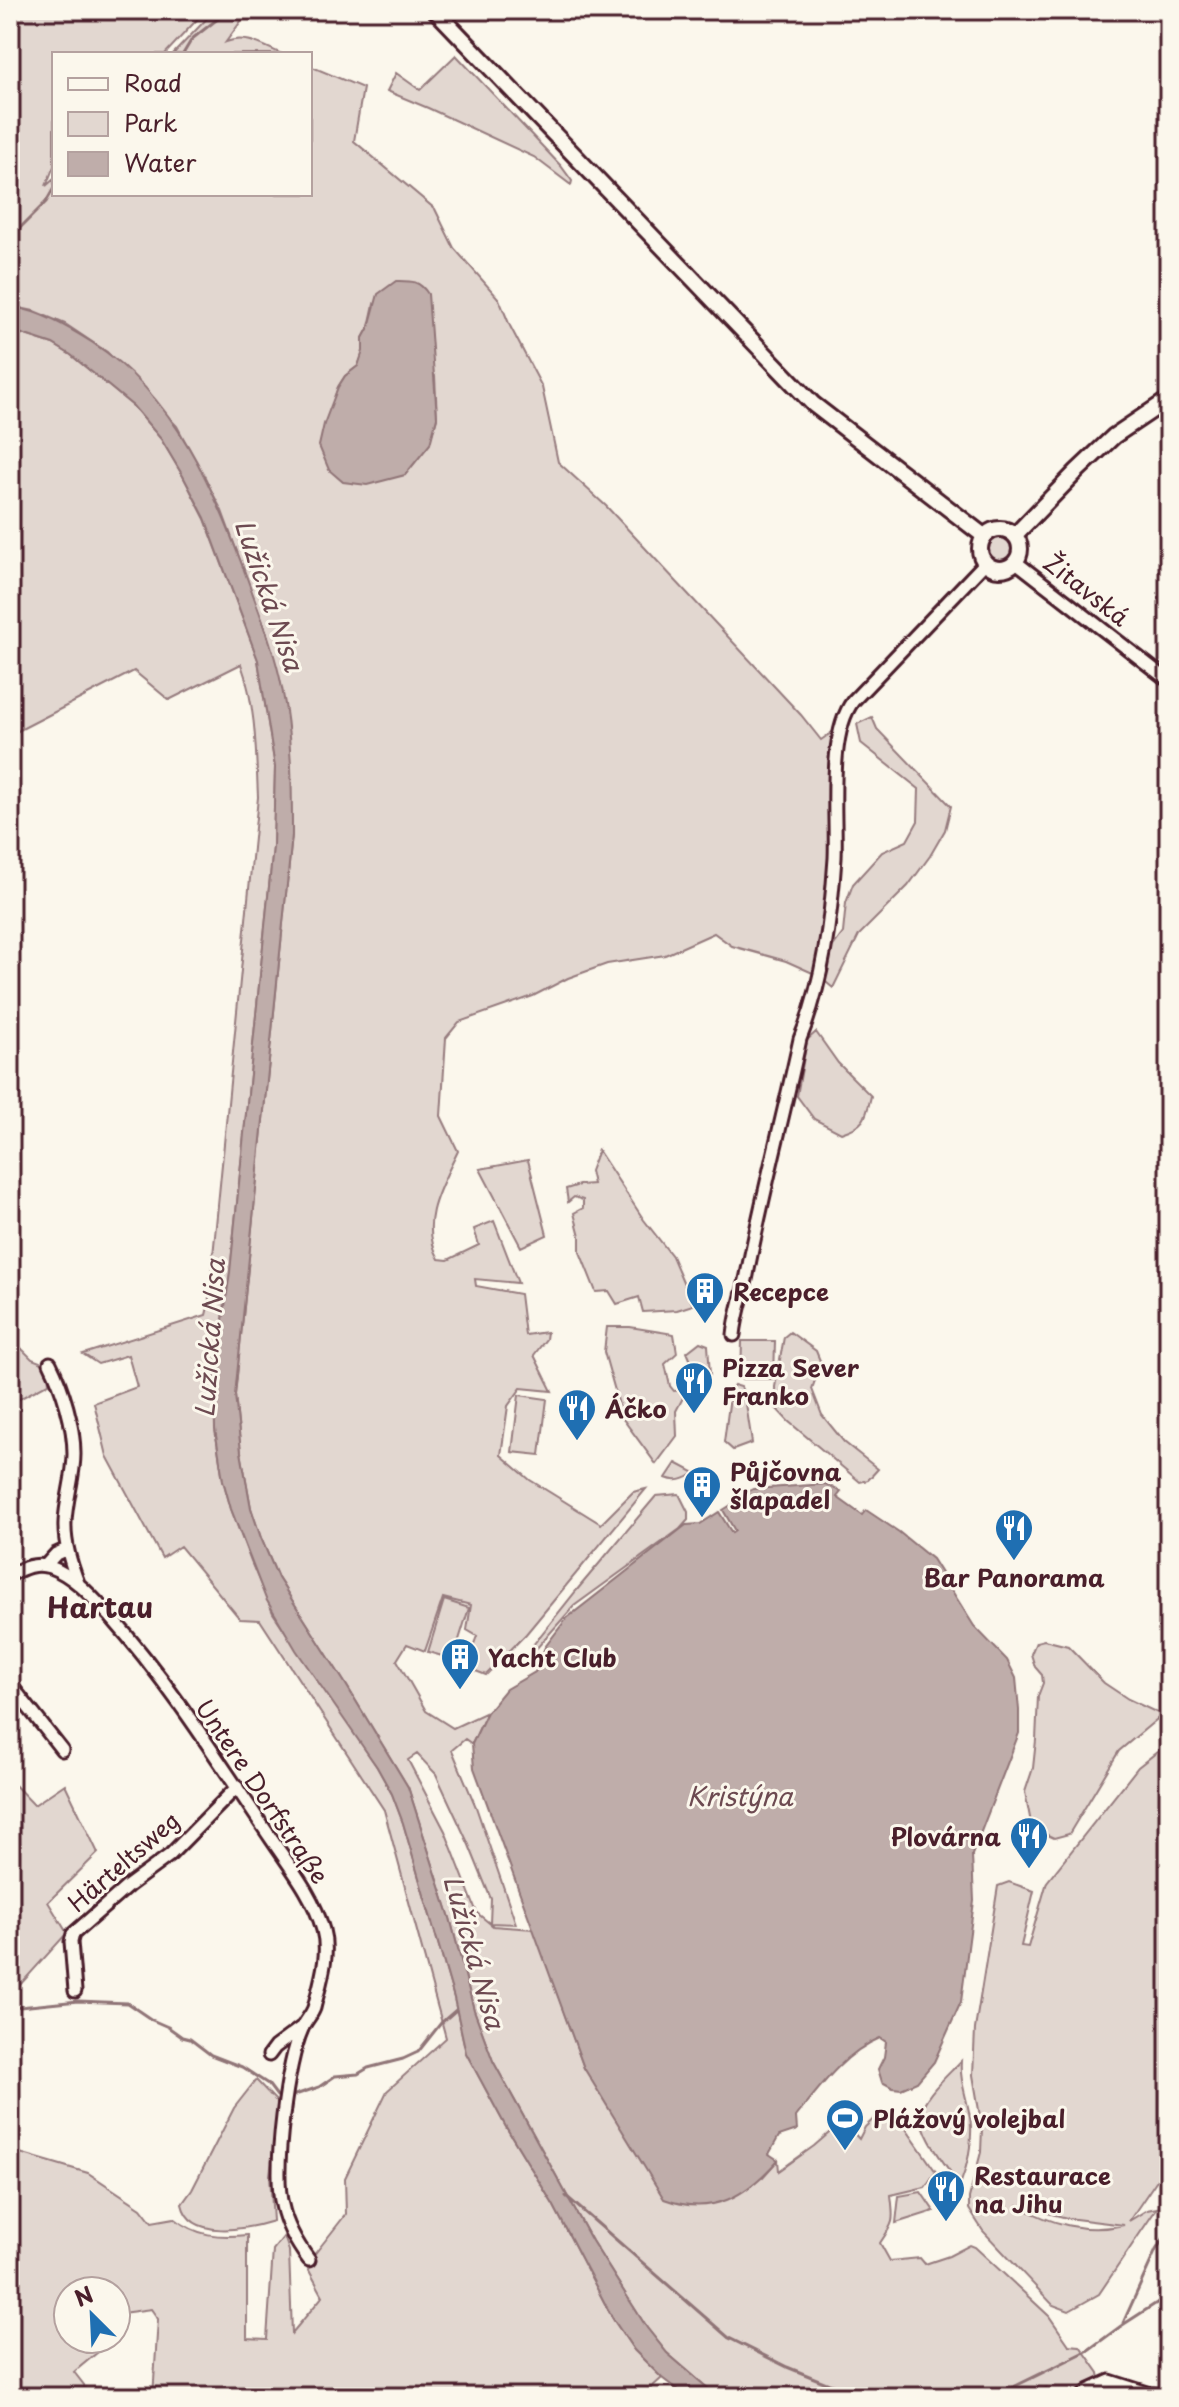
<svg xmlns="http://www.w3.org/2000/svg" width="1179" height="2407" viewBox="0 0 1179 2407" font-family="'Playpen Sans',sans-serif">
  <style>
    .green { fill: #e2d7d0; stroke: #967b7e; stroke-width: 2; fill-rule: evenodd }
    .water { fill: #bfadaa; stroke: #907477; stroke-width: 2 }
    .lines { fill: none; stroke-linecap: round; stroke-linejoin: round }
    .stream { stroke: #907477; stroke-width: 3 }
    .minor-casing { stroke: #4a1f2b; stroke-width: 17 }
    .major-casing { stroke: #4a1f2b; stroke-width: 20 }
    .minor { stroke: #fbf7ec; stroke-width: 11 }
    .major { stroke: #fbf7ec; stroke-width: 14 }
    .labels { text-anchor: middle; dominant-baseline: central; stroke-width: 6; stroke-linejoin: round; paint-order: stroke }
    .street-label { font-size: 24px; fill: #4a1f2b; stroke: #fbf7ec }
    .poi-label { font-size: 24px; font-weight: bold; fill: #4a1f2b; stroke: #fbf7ec; text-anchor: start }
    .water-label { font-size: 26px; font-style: italic; fill: #6d4a51; stroke: #fbf7ec }
    .quarter-label { font-size: 28px; font-weight: bold; fill: #4a1f2b; stroke: #fbf7ec }
  </style>
  <rect width="100%" height="100%" fill="#fbf7ec"/>
  <filter id="ink" filterUnits="userSpaceOnUse"><feTurbulence type="fractalNoise" baseFrequency=".0125" numOctaves="2"/><feDisplacementMap in="SourceGraphic" scale="16" xChannelSelector="R" yChannelSelector="G"/><feConvolveMatrix kernelMatrix="1 2 1 2 8 2 1 2 1" color-interpolation-filters="sRGB"/></filter>
  <g filter="url(#ink)">
    <path class="green" d="M 10,10 L 206,10 L 165,54 L 54,54 L 54,166 L 46,186 L 54,179 L 54,194 L 310,194 L 310,66 L 363,88 L 354,141 L 435,209 L 454,248 L 499,299 L 510,326 L 542,387 L 558,462 L 606,506 L 801,715 L 821,740 L 838,728 L 832,857 L 826,923 L 815,974 L 786,961 L 732,946 L 714,933 L 665,955 L 607,964 L 568,978 L 533,996 L 459,1022 L 446,1038 L 441,1116 L 458,1151 C 442,1185 418,1222 439,1259 L 448,1260 L 479,1245 L 474,1229 L 494,1221 L 518,1283 L 475,1279 L 476,1286 L 520,1294 L 525,1335 L 547,1332 L 546,1339 L 534,1355 L 552,1391 L 521,1388 L 508,1406 L 501,1455 L 530,1480 L 601,1524 L 633,1492 L 646,1489 L 526,1634 L 486,1675 L 465,1667 L 477,1636 L 467,1630 L 471,1605 L 443,1598 L 425,1651 L 407,1644 L 397,1660 L 426,1711 L 453,1728 L 487,1712 L 472,1744 L 465,1739 L 452,1750 L 476,1807 L 516,1924 L 490,1923 L 491,1899 L 469,1845 L 436,1774 L 417,1754 L 408,1760 L 445,1831 L 477,1913 L 493,1926 L 534,1929 L 584,2068 L 763,2177 L 778,2160 L 779,2171 L 814,2146 L 843,2121 L 859,2139 L 865,2127 L 881,2112 L 904,2126 L 936,2172 L 925,2187 L 891,2195 C 894,2221 895,2221 880,2243 L 890,2261 L 920,2258 L 925,2264 L 949,2256 L 970,2245 L 975,2247 L 1049,2316 L 1069,2345 L 1080,2346 L 1099,2373 L 1100,2379 L 1079,2396 L 1075,2393 L 1073,2397 L 1043,2397 L 1046,2388 L 1021,2397 L 718,2397 L 667,2353 L 647,2328 L 592,2241 L 493,2061 L 474,2010 L 450,1918 L 408,1787 L 345,1683 L 278,1578 L 261,1538 L 251,1508 L 241,1452 L 235,1395 L 292,835 L 266,631 L 222,511 L 177,426 L 107,352 L 65,324 L 34,311 L 10,306 ZM 374,304 L 435,376 L 437,418 L 429,444 L 405,475 L 333,402 L 338,387 L 345,376 L 358,366 L 364,351 L 363,338 L 369,327 Z
      M 215,10 L 249,10 L 226,42 C 245,34 263,46 282,54 L 173,54 Z
      M 456,55 L 561,166 L 572,181 L 571,185 L 534,157 L 428,108 L 387,91 L 396,73 L 420,90 Z
      M 10,330 L 53,344 L 71,355 L 133,406 L 161,439 L 183,476 L 205,519 L 258,660 L 275,767 L 273,847 L 230,1272 L 224,1309 L 215,1429 L 223,1480 L 231,1509 L 251,1562 L 273,1613 L 377,1767 L 392,1794 L 403,1823 L 454,1998 L 466,2053 L 506,2127 L 554,2206 L 613,2319 L 634,2350 L 662,2378 L 641,2397 L 153,2397 L 158,2319 L 151,2309 L 122,2313 L 116,2324 L 116,2291 L 68,2291 L 68,2339 L 108,2339 L 104,2347 L 74,2372 L 84,2385 L 86,2396 L 10,2397 L 10,2150 L 88,2173 L 141,2208 L 152,2222 L 174,2218 C 196,2236 219,2238 247,2235 L 247,2338 L 267,2339 L 273,2250 L 284,2236 L 289,2251 L 292,2333 L 323,2296 L 306,2265 L 346,2214 L 345,2178 L 387,2091 L 446,2038 L 384,1810 L 260,1620 L 240,1619 L 180,1546 L 162,1558 L 107,1456 L 94,1403 L 137,1387 L 128,1355 L 98,1364 L 83,1354 L 206,1315 L 208,1307 L 258,797 C 256,753 256,705 241,664 L 169,700 L 134,671 L 10,735 Z
      M988 549a12 12 0 1 1 24 0a12 12 0 1 1-24 0Z
      M 872,717 L 877,729 L 951,806 L 945,830 L 930,856 L 908,886 L 859,935 L 833,988 L 821,978 L 826,956 L 843,933 L 846,903 L 853,884 L 882,852 L 907,841 L 918,821 L 919,789 L 861,743 L 857,724 Z
      M 816,1032 L 838,1063 L 871,1096 C 866,1118 865,1126 841,1133 L 814,1119 L 797,1096 L 807,1040 Z
      M 598,1150 L 644,1220 L 672,1256 L 693,1305 L 677,1310 L 643,1312 L 639,1297 L 617,1304 L 609,1291 L 596,1292 L 580,1252 L 580,1236 L 574,1213 L 583,1208 L 583,1200 L 574,1197 L 568,1202 L 566,1189 L 579,1185 L 593,1184 L 590,1171 Z
      M 528,1160 L 547,1235 L 521,1247 L 480,1169 Z
      M 607,1327 L 630,1327 L 674,1334 L 677,1353 L 665,1364 L 670,1386 L 674,1391 L 682,1390 L 684,1396 L 676,1411 L 677,1436 L 656,1464 L 623,1419 L 604,1352 Z
      M 790,1332 L 816,1351 L 821,1363 L 812,1389 L 822,1415 L 844,1442 L 878,1469 L 868,1480 L 860,1482 L 788,1421 L 776,1408 L 775,1387 L 784,1337 Z
      M 10,1337 L 32,1359 L 45,1364 L 48,1372 L 49,1383 L 10,1404 Z
      M 742,1341 L 775,1341 L 774,1379 L 741,1379 Z
      M 700,1342 L 708,1345 L 710,1375 L 702,1376 L 699,1380 L 687,1352 Z
      M 734,1385 L 741,1387 L 745,1397 L 752,1443 L 733,1450 L 724,1442 L 731,1389 Z
      M 519,1395 L 547,1399 L 540,1455 L 512,1452 Z
      M 676,1463 L 695,1473 C 686,1479 677,1483 666,1478 Z
      M 679,1494 L 688,1512 L 688,1520 L 680,1529 L 574,1606 L 536,1649 L 533,1645 L 576,1591 L 656,1496 Z
      M 444,1600 L 469,1608 L 453,1659 L 428,1652 Z
      M 1044,1640 L 1068,1646 L 1104,1683 L 1128,1699 L 1162,1715 L 1119,1751 L 1069,1834 L 1054,1838 L 1032,1828 L 1025,1792 L 1033,1768 L 1036,1740 L 1038,1696 L 1043,1683 L 1042,1675 L 1035,1667 L 1031,1654 L 1036,1642 Z
      M 1169,1746 L 1169,2162 L 1129,2221 L 1147,2210 L 1157,2208 L 1099,2294 L 1069,2311 L 1053,2305 L 983,2231 L 969,2209 L 969,2198 L 981,2152 L 982,2128 L 973,2075 L 975,2029 L 998,1886 L 1009,1882 L 1034,1891 L 1021,1946 L 1028,1947 L 1047,1882 L 1138,1767 L 1161,1749 ZM 1017,2205 L 1067,2218 L 1124,2225 C 1085,2234 1051,2224 1017,2205 Z
      M 10,1780 L 34,1805 L 65,1784 L 98,1853 L 48,1902 L 67,1933 L 10,1996 Z
      M 961,2061 C 959,2084 970,2104 971,2126 C 972,2145 967,2167 960,2185 C 948,2168 914,2128 923,2106 C 931,2089 949,2074 961,2061 Z
      M 256,2080 L 279,2104 L 270,2175 L 273,2221 C 247,2229 190,2241 182,2204 L 192,2190 L 234,2108 Z
      M 921,2192 L 934,2211 L 896,2223 L 899,2196 Z"/>
    <path class="water" d="M 396,281 C 411,281 419,280 428,294 L 437,417 L 430,444 L 405,475 L 367,485 L 343,482 L 329,470 L 319,446 L 324,424 L 338,387 L 345,376 L 358,366 L 363,351 L 363,338 L 369,327 L 378,294 Z
      M 10,306 C 42,312 65,325 93,343 C 176,397 214,489 247,578 C 260,614 275,651 282,688 C 292,736 292,786 292,835 L 235,1395 L 241,1452 L 251,1508 L 261,1538 L 278,1578 L 345,1683 L 408,1787 L 450,1918 L 474,2010 L 493,2061 L 592,2241 L 647,2328 L 667,2353 L 718,2397 L 687,2397 L 662,2378 L 634,2350 L 613,2319 L 554,2206 L 506,2127 L 466,2053 L 454,1998 L 403,1823 L 392,1794 L 377,1767 L 296,1650 L 266,1599 L 231,1509 L 223,1480 L 215,1429 L 214,1383 L 230,1272 L 273,847 L 275,767 L 258,660 L 205,518 L 183,476 L 161,439 L 133,406 L 71,355 L 53,344 L 10,330 Z
      M 826,1484 L 841,1492 L 837,1497 L 862,1515 L 866,1510 L 899,1532 L 932,1559 L 974,1626 L 1007,1660 L 1016,1678 L 1019,1710 L 1019,1733 L 972,1855 L 974,1901 L 961,2002 L 934,2062 L 917,2082 L 901,2089 L 893,2088 L 882,2082 L 878,2069 L 884,2057 L 886,2042 L 880,2038 C 844,2053 820,2087 796,2117 L 797,2130 L 779,2136 L 769,2154 L 778,2160 C 746,2196 713,2217 664,2199 L 584,2068 L 474,1768 L 472,1744 L 487,1712 L 506,1689 L 535,1672 L 545,1647 L 567,1618 L 686,1525 L 700,1524 L 719,1512 L 732,1533 L 735,1531 L 723,1510 L 739,1500 L 739,1496 L 753,1489 Z"/>
    <g class="lines">
      <path class="stream" d="M 183,54 L 192,39 L 229,10
        M 10,238 L 46,202 L 54,188
        M 10,2008 L 78,2001 L 127,2003 L 152,2020 L 168,2027 L 182,2037 L 190,2039 L 211,2055 L 242,2067 L 268,2084 L 277,2096 L 281,2098
        M 289,2097 L 319,2087 L 335,2076 L 358,2074 L 368,2068 L 403,2059 L 418,2052 L 441,2023 L 456,2010
        M 566,2196 L 729,2338 L 787,2367 L 829,2384 L 877,2397
        M 1123,2323 L 1156,2250 L 1169,2230
        M 966,2397 L 999,2394 L 1087,2351 L 1121,2326 L 1169,2295"/>
      <g class="minor-casing">
        <path id="minor" d="M 1016,562 L 1169,681
          M 734,1335 C 736,1314 743,1295 747,1275 C 762,1196 783,1118 800,1039 C 823,983 831,919 835,858 C 837,816 827,735 853,701 L 985,563
          M 50,1363 C 63,1389 74,1425 74,1454 C 74,1477 66,1499 65,1522 C 64,1543 71,1564 78,1583
          M 45,1566 L 56,1554 L 67,1549
          M 10,1575 C 23,1568 35,1562 50,1567 C 75,1576 94,1599 111,1617 C 172,1686 221,1765 272,1840 C 291,1868 314,1897 323,1930 C 330,1955 320,1983 314,2008 C 311,2016 305,2021 302,2029 C 287,2062 273,2170 282,2205 C 286,2224 297,2244 309,2260
          M 10,1684 L 62,1750
          M 75,1991 L 71,1942 L 73,1934 L 128,1886 L 170,1855 L 237,1787
          M 269,2055 L 275,2047 L 302,2027
          M 1082,2397 L 1090,2390 L 1110,2381 L 1151,2394 L 1169,2396"/>
      </g>
      <g class="major-casing">
        <path id="major" d="M 435,10 L 813,404 L 984,536
          M980 549a20 20 0 1 1 40 0a20 20 0 1 1-40 0Z
          M 1015,535 L 1077,471 L 1114,436 L 1169,399"/>
      </g>
      <use href="#minor" class="minor"/>
      <use href="#major" class="major"/>
    </g>
  </g>
  <defs>
    <g id="building-pin" transform="scale(2)"><path d="M0 17L-7.5 6A9.5 9.5 0 1 1 7.5 6Z" fill="#1f6fb2" stroke="#fbf7ec"/><path d="M-4-6H4V6H1V3H-1V6H-4ZM-2.5-4.3h1.7v1.8h-1.7ZM.8-4.3h1.7v1.8H.8ZM-2.5-1h1.7V.8h-1.7ZM.8-1h1.7V.8H.8Z" fill="#fff"/></g>
    <g id="restaurant-pin" transform="scale(2)"><path d="M0 17L-7.5 6A9.5 9.5 0 1 1 7.5 6Z" fill="#1f6fb2" stroke="#fbf7ec"/><path d="M-5-6h1v4h1v-4h1v4h1v-4h1v5L-1.5 .5V6h-2V.5L-5-1ZM5-6V6H3V1.5H1.5Q1.5-4 5-6Z" fill="#fff"/></g>
    <g id="stadium-pin" transform="scale(2)"><path d="M0 17L-7.5 6A9.5 9.5 0 1 1 7.5 6Z" fill="#1f6fb2" stroke="#fbf7ec"/><path d="M0-5a6.5 5 0 1 0 0 10a6.5 5 0 1 0 0-10ZM-3.5-1.8h7v3.6h-7Z" fill="#fff"/></g>
  </defs>
  <g fill-rule="evenodd">
    <use href="#building-pin" x="705" y="1291"/>
    <use href="#restaurant-pin" x="694" y="1381"/>
    <use href="#restaurant-pin" x="577" y="1408"/>
    <use href="#building-pin" x="702" y="1485"/>
    <use href="#restaurant-pin" x="1014" y="1528"/>
    <use href="#building-pin" x="460" y="1657"/>
    <use href="#restaurant-pin" x="1029" y="1836"/>
    <use href="#stadium-pin" x="845" y="2118"/>
    <use href="#restaurant-pin" x="946" y="2189"/>
  </g>
  <g class="labels">
    <g class="street-label">
      <text transform="translate(1087 589) rotate(38)">Žitavská</text>
      <text transform="translate(263 1791) rotate(56)">Untere Dorfstraße</text>
      <text transform="translate(123 1861) rotate(-41)">Härteltsweg</text>
    </g>
    <g class="poi-label">
      <text x="733" y="1291">Recepce</text>
      <text x="722" y="1367">Pizza Sever<tspan x="722" dy="28">Franko</tspan></text>
      <text x="605" y="1408">Áčko</text>
      <text x="730" y="1471">Půjčovna<tspan x="730" dy="28">šlapadel</tspan></text>
      <text x="1014" y="1577" text-anchor="middle">Bar Panorama</text>
      <text x="488" y="1657">Yacht Club</text>
      <text x="1001" y="1836" text-anchor="end">Plovárna</text>
      <text x="873" y="2118">Plážový volejbal</text>
      <text x="974" y="2175">Restaurace<tspan x="974" dy="28">na Jihu</tspan></text>
    </g>
    <g class="water-label">
      <text transform="translate(270 595) rotate(71)">Lužická Nisa</text>
      <text transform="translate(209 1338) rotate(-86)">Lužická Nisa</text>
      <text x="740" y="1795">Kristýna</text>
      <text transform="translate(475 1952) rotate(74)">Lužická Nisa</text>
    </g>
    <g class="quarter-label">
      <text x="100" y="1606">Hartau</text>
    </g>
  </g>
  <rect width="1179" height="2407" fill="none" stroke="#fbf7ec" stroke-width="40"/>
  <rect x="20" y="20" width="1139" height="2367" fill="none" stroke="#4a1f2b" stroke-width="3" filter="url(#ink)"/>
  <rect x="52" y="52" width="260" height="144" fill="#fbf7ec" stroke="#b4a19f" stroke-width="2"/>
  <rect x="68" y="78" width="40" height="12" fill="#fbf7ec" stroke="#b4a19f" stroke-width="2"/>
  <text x="124" y="92" font-size="24" fill="#4a1f2b">Road</text>
  <rect x="68" y="112" width="40" height="24" fill="#e2d7d0" stroke="#b4a19f" stroke-width="2"/>
  <text x="124" y="132" font-size="24" fill="#4a1f2b">Park</text>
  <rect x="68" y="152" width="40" height="24" fill="#bfadaa" stroke="#b4a19f" stroke-width="2"/>
  <text x="124" y="172" font-size="24" fill="#4a1f2b">Water</text>
  <g transform="translate(92 2315) rotate(336)"><circle r="38" fill="#fbf7ec" stroke="#b4a19f" stroke-width="2"/>
  <path d="M0-6L14 30L0 20L-14 30Z" fill="#1f6fb2"/>
  <text y="-12" font-size="22" font-weight="bold" text-anchor="middle" fill="#4a1f2b">N</text>
  </g>
</svg>
